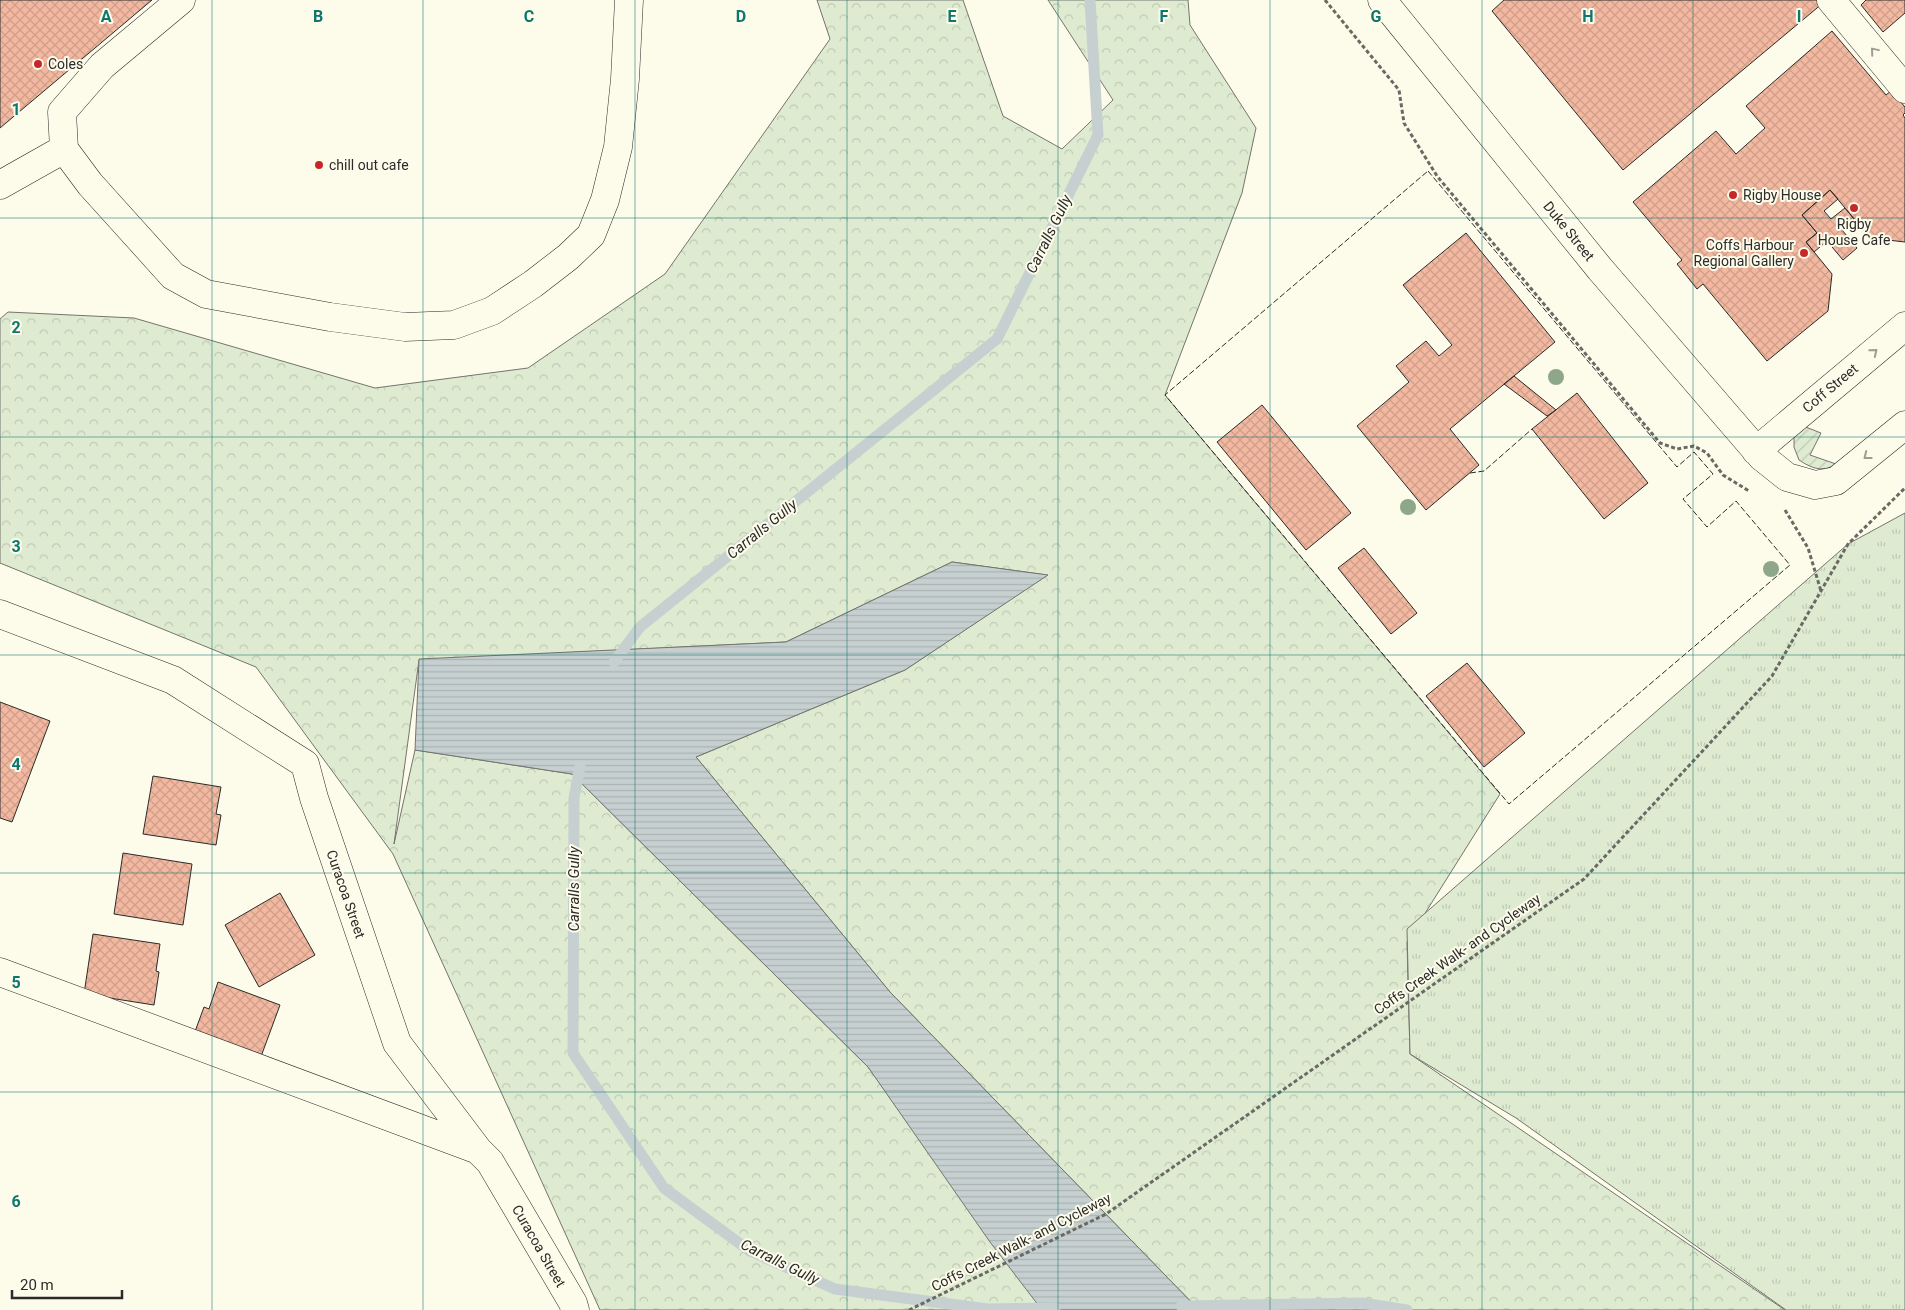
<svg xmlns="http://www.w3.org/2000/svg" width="1905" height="1310" viewBox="0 0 1905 1310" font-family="Roboto,sans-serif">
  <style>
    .forest { fill: url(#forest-crowns); stroke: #74746e }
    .park { fill: url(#park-tufts); stroke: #74746e }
    .garden { fill: url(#garden-furrows); stroke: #74746e }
    .water { fill: url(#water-rules); stroke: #74746e }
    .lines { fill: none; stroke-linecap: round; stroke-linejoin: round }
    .stream { stroke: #c7d0d0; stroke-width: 11 }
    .building { fill: url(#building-cross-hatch); stroke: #2b2b2b }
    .minor-casing { stroke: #2b2b2b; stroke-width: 29 }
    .path { stroke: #6a6964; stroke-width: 3; stroke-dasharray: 4 2.5; stroke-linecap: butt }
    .minor { stroke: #fdfbea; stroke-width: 28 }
    .fence { stroke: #2b2b2b; stroke-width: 1; stroke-dasharray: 6 2.5; stroke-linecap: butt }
    .tree { fill: #8ea78a }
    .oneway { stroke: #9e9d94 }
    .grid { fill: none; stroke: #0f766e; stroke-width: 1; stroke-opacity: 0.55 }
    .poi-dot { fill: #c62828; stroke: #fdfbea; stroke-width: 2 }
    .labels { text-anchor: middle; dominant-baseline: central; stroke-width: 4; stroke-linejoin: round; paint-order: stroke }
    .poi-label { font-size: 14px; fill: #2b2b2b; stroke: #fdfbea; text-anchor: start }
    .street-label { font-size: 14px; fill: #2b2b2b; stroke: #fdfbea }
    .water-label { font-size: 15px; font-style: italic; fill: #2b2b2b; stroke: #fdfbea }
    .grid-label { font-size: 16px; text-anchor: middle; font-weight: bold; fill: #0f766e; stroke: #fdfbea; stroke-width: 4; stroke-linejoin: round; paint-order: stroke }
  </style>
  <defs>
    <pattern id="forest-crowns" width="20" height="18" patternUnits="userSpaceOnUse" patternTransform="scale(1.25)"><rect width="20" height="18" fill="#deebd1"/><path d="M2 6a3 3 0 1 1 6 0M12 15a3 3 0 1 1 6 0" fill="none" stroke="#bfcab4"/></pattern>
    <pattern id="park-tufts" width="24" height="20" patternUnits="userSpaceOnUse" patternTransform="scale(1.25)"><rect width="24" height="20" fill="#deebd1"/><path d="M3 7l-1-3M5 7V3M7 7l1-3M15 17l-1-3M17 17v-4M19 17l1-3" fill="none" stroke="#bfcab4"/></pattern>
    <pattern id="garden-furrows" width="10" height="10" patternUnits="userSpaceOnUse" patternTransform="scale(1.25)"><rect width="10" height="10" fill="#deebd1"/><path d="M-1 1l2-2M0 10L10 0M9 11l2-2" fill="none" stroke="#bfcab4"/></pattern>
    <pattern id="water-rules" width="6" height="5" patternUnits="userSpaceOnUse" patternTransform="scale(1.25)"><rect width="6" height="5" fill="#c7d0d0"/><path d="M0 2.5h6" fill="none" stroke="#abb3b3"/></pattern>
    <pattern id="building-cross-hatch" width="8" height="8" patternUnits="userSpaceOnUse" patternTransform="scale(1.25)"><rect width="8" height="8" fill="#f2b8a0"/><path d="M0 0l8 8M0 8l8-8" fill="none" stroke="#d09e8a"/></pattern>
  </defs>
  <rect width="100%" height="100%" fill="#fdfbea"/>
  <path class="forest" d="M 817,0 L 963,0 L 1003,116 L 1062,149 L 1113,100 L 1048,0 L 1188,0 L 1190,25 L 1256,128 L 1242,193 L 1165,395 L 1500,794 L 1407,942 L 1410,1054 L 1785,1310 L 1199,1310 L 890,992 L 696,757 L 905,670 L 1047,575 L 952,562 L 786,642 L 419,660 L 394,844 L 415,750 L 572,774 L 868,1067 L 1044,1310 L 600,1310 L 393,854 L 256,667 L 0,563 L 0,319 L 8,312 L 134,318 L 375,388 L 528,368 L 665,274 L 830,39 Z"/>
  <path class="park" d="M 1905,513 L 1905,1310 L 1786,1310 L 1516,1118 L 1410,1054 L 1407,929 L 1848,544 Z"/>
  <path class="garden" d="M 1803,426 L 1821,433 L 1810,455 L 1836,464 C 1823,473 1811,468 1799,460 L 1794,447 L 1794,437 Z"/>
  <path class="water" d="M 952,562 L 1048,575 L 905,670 L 696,757 L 890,992 L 1199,1310 L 1042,1310 L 990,1242 L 868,1067 L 572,774 L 415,750 L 419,659 L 786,642 Z"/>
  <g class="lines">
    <path class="stream" d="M 614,662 L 640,627 L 997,339 L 1098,135 L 1090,0
      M 580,766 L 574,798 L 573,1053 L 664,1188 L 750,1251 L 835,1289 L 988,1309 L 1055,1308
      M 1181,1306 L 1362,1303 L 1407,1310"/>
  </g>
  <path class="building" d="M 0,0 L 152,0 L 0,128 Z
    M 1504,0 L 1820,0 L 1823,3 L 1623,170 L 1492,11 Z
    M 1866,0 L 1905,0 L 1905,13 L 1883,32 L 1861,5 Z
    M 1832,31 L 1886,95 L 1891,91 L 1905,107 L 1905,113 L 1903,115 L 1905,118 L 1905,242 L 1870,238 L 1830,190 L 1802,215 L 1817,233 L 1806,242 L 1832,274 L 1828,311 L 1767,361 L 1703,284 L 1697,289 L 1677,264 L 1682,260 L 1633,202 L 1716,131 L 1736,154 L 1765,128 L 1746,106 Z
    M 1830,190 L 1838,199 L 1824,211 L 1831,219 L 1845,208 L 1854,219 L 1842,230 L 1857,248 L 1843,260 L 1827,241 L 1814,252 L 1806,242 L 1817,233 L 1802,215 Z
    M 1466,233 L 1555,342 L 1450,429 L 1479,465 L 1426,510 L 1357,426 L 1409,382 L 1396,366 L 1426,341 L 1439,356 L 1452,345 L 1403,285 Z
    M 1514,376 L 1556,410 L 1547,416 L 1504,384 Z
    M 1577,393 L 1648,483 L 1604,519 L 1532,429 Z
    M 1262,405 L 1351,513 L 1306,550 L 1217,442 Z
    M 1364,548 L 1417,613 L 1391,634 L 1338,568 Z
    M 1467,663 L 1525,733 L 1484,767 L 1426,696 Z
    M 0,702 L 50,721 L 12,822 L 0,818 Z
    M 153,776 L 221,787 L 216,814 L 221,815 L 216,845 L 143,834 Z
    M 123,853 L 192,864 L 183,925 L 114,914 Z
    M 280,893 L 315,955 L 259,987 L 225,925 Z
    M 93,934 L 160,944 L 156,971 L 159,972 L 154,1005 L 84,994 Z
    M 218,982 L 280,1005 L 259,1062 L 193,1037 L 204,1007 L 209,1009 Z"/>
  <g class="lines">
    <g class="minor-casing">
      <path id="minor" d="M 181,0 L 102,66 L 62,112 L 64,149 L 90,184 L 173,276 L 206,294 L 330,317 L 405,327 L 454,325 L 492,311 L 533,284 L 568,257 L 591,235 L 605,200 L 618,147 L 625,79 L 629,0
        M 1382,0 L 1600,269 L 1762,457 L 1787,477 L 1815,485 L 1836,481 L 1905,425
        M 1831,0 L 1905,89
        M 0,185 L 64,149
        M 1756,451 L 1905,326
        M 0,614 L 173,680 L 305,764 L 314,798 L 397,1043 L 478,1150 L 490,1162 L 573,1303 L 575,1310
        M 0,972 L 478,1150"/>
    </g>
    <path class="path" d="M 1325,0 L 1399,90 L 1404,123 L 1437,176 L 1660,443 L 1677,449 L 1694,446 L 1707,453 L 1723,475 L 1749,491
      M 1785,510 L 1808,548 L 1821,591
      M 909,1310 L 1106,1214 L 1584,879 L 1772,676 L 1848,544 L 1905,488"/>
    <use href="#minor" class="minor"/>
    <path class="fence" d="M 1428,171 L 1677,467 L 1694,452 L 1713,474 L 1683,499 L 1707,527 L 1736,501 L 1790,565 L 1509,804 L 1165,395 Z
      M 1470,473 L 1484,471 L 1532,429"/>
  </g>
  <g class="tree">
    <circle cx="1556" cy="377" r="8"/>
    <circle cx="1408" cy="507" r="8"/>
    <circle cx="1771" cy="569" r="8"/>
  </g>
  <defs><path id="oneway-chevron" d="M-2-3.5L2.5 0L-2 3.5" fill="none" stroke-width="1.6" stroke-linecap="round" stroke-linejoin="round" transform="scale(1.25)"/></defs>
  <g class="oneway">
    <use href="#oneway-chevron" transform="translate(1874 51) rotate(-130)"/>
    <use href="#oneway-chevron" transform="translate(1874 352) rotate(-39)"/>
    <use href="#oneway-chevron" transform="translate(1867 456) rotate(142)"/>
  </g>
  <path class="grid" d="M 212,0 L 212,1310M 423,0 L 423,1310M 635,0 L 635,1310M 847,0 L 847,1310M 1058,0 L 1058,1310M 1270,0 L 1270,1310M 1482,0 L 1482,1310M 1693,0 L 1693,1310M 0,218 L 1905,218M 0,437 L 1905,437M 0,655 L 1905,655M 0,873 L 1905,873M 0,1092 L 1905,1092"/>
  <g class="poi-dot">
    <circle cx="38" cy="64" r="5"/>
    <circle cx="319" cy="165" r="5"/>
    <circle cx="1733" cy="195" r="5"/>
    <circle cx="1854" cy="208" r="5"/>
    <circle cx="1804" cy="253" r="5"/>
  </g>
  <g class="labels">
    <g class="poi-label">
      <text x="48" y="64">Coles</text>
      <text x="329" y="165">chill out cafe</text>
      <text x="1743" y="195">Rigby House</text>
      <text x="1854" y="224" text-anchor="middle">Rigby<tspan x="1854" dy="16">House Cafe</tspan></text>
      <text x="1794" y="245" text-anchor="end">Coffs Harbour<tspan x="1794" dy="16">Regional Gallery</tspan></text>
    </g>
    <g class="street-label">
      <text transform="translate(1569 231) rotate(51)">Duke Street</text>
      <text transform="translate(1830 388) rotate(-40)">Coff Street</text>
      <text transform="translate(346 894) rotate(71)">Curacoa Street</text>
      <text transform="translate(1457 954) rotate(-35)">Coffs Creek Walk- and Cycleway</text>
      <text transform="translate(1021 1242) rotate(-27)">Coffs Creek Walk- and Cycleway</text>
      <text transform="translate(539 1246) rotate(60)">Curacoa Street</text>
    </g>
    <g class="water-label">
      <text transform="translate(1049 234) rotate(-64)">Carralls Gully</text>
      <text transform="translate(762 529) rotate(-39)">Carralls Gully</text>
      <text transform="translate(574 889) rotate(-90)">Carralls Gully</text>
      <text transform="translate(780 1262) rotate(26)">Carralls Gully</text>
    </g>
  </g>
  <g class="grid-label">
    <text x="106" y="22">A</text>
    <text x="318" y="22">B</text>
    <text x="529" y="22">C</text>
    <text x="741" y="22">D</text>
    <text x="952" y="22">E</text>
    <text x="1164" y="22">F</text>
    <text x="1376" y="22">G</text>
    <text x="1588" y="22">H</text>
    <text x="1799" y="22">I</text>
    <text x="16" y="115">1</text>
    <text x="16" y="333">2</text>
    <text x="16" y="552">3</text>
    <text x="16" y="770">4</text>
    <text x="16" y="988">5</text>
    <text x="16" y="1207">6</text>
  </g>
  <path d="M12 1290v8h110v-8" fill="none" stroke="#2b2b2b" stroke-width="2.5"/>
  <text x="20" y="1290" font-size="15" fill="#2b2b2b" stroke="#fdfbea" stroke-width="4" paint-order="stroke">20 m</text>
</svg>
